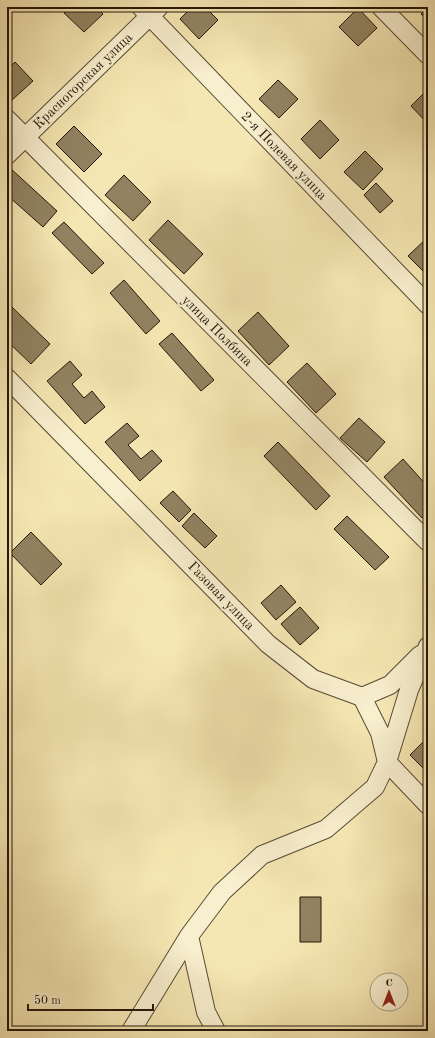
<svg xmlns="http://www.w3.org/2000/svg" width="435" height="1038" viewBox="0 0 435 1038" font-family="'Old Standard TT',serif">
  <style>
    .building { fill: #918361; stroke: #241608 }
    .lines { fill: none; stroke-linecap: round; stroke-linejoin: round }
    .minor-casing { stroke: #584a33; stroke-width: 20 }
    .minor { stroke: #f8efce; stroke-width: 18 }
    .labels { text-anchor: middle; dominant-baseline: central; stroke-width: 4; stroke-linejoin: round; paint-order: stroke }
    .street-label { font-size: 14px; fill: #241608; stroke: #f8efce }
  </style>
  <rect width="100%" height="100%" fill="#f5e7b3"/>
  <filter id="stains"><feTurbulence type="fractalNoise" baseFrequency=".005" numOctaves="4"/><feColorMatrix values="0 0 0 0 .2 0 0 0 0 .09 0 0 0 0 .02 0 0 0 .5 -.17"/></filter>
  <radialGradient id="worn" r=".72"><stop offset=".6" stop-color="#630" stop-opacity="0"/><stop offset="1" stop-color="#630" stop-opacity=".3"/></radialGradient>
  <path class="building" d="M 70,7 L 96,7 L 103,14 L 84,32 L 64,13 Z
    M 192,7 L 205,7 L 218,20 L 199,39 L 180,19 Z
    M 428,7 L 428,21 L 421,14 Z
    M 358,8 L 377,28 L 358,46 L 339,27 Z
    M 15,62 L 33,81 L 12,100 L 7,94 L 7,70 Z
    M 278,80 L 298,99 L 279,118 L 259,99 Z
    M 428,89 L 428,124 L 411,106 Z
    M 320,120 L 339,140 L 320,159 L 301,139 Z
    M 74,126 L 102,154 L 84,172 L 56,144 Z
    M 365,151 L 383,169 L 363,190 L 344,172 Z
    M 10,168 L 57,211 L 43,227 L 7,195 L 7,172 Z
    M 124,175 L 151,202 L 133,221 L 105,195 Z
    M 376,183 L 393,201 L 380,213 L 364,195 Z
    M 168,220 L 203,254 L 184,274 L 149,240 Z
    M 64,222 L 104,263 L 92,274 L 52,233 Z
    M 427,238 L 428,239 L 428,276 L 408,256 Z
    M 124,280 L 160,321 L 146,334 L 110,293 Z
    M 12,307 L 50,344 L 31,364 L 7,341 L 7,312 Z
    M 258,312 L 289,346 L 269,365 L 238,331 Z
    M 172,333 L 214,380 L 201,391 L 159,344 Z
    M 70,361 L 82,375 L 72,384 L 84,398 L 92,391 L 105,407 L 85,424 L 47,381 Z
    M 307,363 L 336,394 L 316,413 L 287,382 Z
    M 359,418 L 385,442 L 367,462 L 340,438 Z
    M 127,423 L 139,436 L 128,445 L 141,459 L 152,450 L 162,461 L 140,481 L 105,442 Z
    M 278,442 L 330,496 L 316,510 L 264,456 Z
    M 403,459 L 428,487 L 428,513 L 422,518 L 384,477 Z
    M 173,491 L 191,510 L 179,522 L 160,503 Z
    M 194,513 L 217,536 L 205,548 L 182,526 Z
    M 347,516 L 389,557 L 375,570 L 334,529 Z
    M 31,532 L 62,564 L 41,585 L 10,553 Z
    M 281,585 L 296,602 L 276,620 L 261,603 Z
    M 300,607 L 319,628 L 300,645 L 281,624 Z
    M 426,739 L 428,741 L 428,773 L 410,755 Z
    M 300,897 L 321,897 L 321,942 L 300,942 Z"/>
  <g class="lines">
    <g class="minor-casing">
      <path id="minor" d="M 141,7 L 428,305
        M 381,7 L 428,55
        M 7,119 L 428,542
        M 7,155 L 159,7
        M 7,378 L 268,644 L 313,679 L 362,697 L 380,733 L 387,762 L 428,805
        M 362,697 L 390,685 L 420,655
        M 189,936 L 206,1012 L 216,1031
        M 131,1031 L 189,936 L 222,892 L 262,855 L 326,829 L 375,787 L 387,762 L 409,690 L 428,646"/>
    </g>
    <use href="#minor" class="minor"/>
  </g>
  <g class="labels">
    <g class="street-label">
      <text transform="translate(83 81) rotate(-44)">Красногорская улица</text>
      <text transform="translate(284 156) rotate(46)">2-я Полевая улица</text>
      <text transform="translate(217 331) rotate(45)">улица Полбина</text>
      <text transform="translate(221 596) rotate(46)">Газовая улица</text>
    </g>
  </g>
  <rect width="435" height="1038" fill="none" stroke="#f5e7b3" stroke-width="24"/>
  <rect x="8" y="8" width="419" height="1022" fill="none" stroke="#241608" stroke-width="2"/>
  <rect x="12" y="12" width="411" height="1014" fill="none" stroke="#241608"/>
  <g transform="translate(389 992)"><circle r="19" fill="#f8efce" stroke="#a3987f"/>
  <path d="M0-3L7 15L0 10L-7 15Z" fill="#8f2418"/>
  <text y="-6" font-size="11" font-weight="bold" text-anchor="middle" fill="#241608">С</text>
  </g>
  <path d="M28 1004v6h125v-6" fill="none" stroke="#241608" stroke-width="2"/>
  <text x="34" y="1004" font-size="12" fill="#241608" stroke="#f8efce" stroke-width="3" paint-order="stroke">50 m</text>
  <rect width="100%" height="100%" filter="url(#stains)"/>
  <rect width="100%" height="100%" fill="url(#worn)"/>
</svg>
